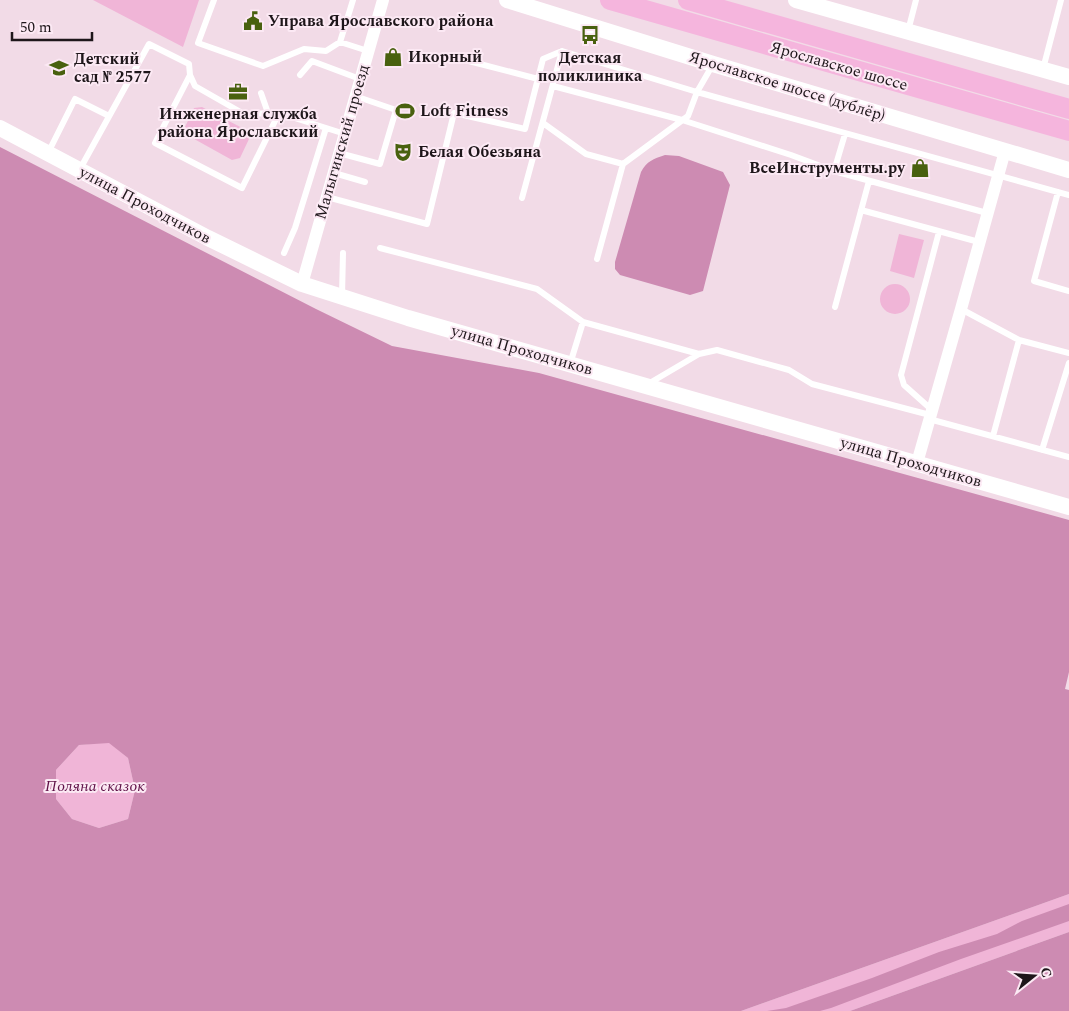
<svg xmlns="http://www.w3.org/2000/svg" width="1069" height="1011" viewBox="0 0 1069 1011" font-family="Spectral,serif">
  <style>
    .green { fill: #f0b5d7 }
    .forest { fill: #cd8bb2; fill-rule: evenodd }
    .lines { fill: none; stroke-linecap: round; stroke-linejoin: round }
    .service { stroke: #fff; stroke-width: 6 }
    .minor { stroke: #fff; stroke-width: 12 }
    .tertiary { stroke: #fff; stroke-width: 16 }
    .primary { stroke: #f5b5dd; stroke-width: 20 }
    .labels { text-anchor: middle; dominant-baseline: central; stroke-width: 4; stroke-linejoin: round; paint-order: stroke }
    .poi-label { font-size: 16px; font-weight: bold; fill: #1e161a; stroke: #fce9f4; text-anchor: start }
    .street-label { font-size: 16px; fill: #1e161a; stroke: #fce9f4 }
    .park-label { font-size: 16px; font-style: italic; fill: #5f1047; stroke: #fce9f4 }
  </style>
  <rect width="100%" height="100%" fill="#f2dbe7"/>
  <path class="green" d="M 93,0 L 199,0 L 183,47 Z
    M 202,107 L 248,131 L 249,139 L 240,158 L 232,160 L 187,135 L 185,127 L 194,108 Z
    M 899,234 L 924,240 L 914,278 L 890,271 Z
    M880 299a15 15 0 1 1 30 0a15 15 0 1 1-30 0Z
    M 109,742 L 128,758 L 135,790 L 128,819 L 99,828 L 72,819 L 56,799 L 56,770 L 79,745 Z
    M 1069,894 L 1069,932 L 850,1011 L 741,1011 Z"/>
  <path class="forest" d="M 0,147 L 316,309 L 392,346 L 539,373 L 1069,520 L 1069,672 L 1065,689 L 1069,690 L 1069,894 L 741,1011 L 0,1011 ZM 109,743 L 128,758 L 135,790 L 128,819 L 99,828 L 72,819 L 56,799 L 56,770 L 79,745 Z
    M 665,155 L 679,156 L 723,172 L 730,185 L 703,291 L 690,295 L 620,275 L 615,269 L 615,262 L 641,172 C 647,161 653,159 665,155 Z
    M 1069,904 L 1069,921 L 961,959 L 831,1008 L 820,1011 L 767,1011 L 786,1008 L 872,978 L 939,952 L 997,934 L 1022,921 Z
    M 1069,932 L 1069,1011 L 850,1011 Z"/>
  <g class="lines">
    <path class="service" d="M 214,0 L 198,43 L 263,66 L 304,49 L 326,51 L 340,42 L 353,0
      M 908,31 L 916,0
      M 340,42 L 368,51
      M 457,58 L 538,79
      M 1043,69 L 1061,0
      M 190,75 L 155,143 L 242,188 L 279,113
      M 300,75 L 312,61 L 360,79
      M 553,86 L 682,120 L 791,155 L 834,171 L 987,213
      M 261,93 L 268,113
      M 543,123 L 586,154 L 623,164
      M 48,153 L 75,99 L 109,116
      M 339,153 L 380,164 L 396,110 L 355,96
      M 80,169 L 149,44 L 189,64 L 190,75 L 195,86 L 244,114 L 279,113 L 345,134
      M 834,171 L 845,134
      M 334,173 L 365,182
      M 1058,192 L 1034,281 L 1069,291
      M 327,197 L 427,224 L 454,113 L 525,129 L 543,59 L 562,51 L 697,92 L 1069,195
      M 522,198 L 562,51
      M 861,210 L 979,242
      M 380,248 L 537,289 L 583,322 L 699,354 L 717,350 L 789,370 L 812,384 L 930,415
      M 284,253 L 295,228 L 326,128
      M 597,259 L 623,164 L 688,116 L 697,92 L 712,66
      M 342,296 L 343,253
      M 835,307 L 869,181
      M 961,309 L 1019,340 L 1069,353
      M 570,364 L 583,322
      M 648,384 L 699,354
      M 932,410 L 904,385 L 901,375 L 939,232
      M 929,419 L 1069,457
      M 993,436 L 1019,340
      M 1042,450 L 1069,363"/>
    <path class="minor" d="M 302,284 L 383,0
      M 917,463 L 961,309 L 1005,151"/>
    <path class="tertiary" d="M 507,0 L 713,64 L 1069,170
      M 796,0 L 1069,77
      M 0,128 L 208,238 L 302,284 L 408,318 L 1069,507"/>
    <path class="primary" d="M 610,0 L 1069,131
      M 688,0 L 1069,109"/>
  </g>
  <defs>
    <g id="civic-bare" transform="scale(1.5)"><path d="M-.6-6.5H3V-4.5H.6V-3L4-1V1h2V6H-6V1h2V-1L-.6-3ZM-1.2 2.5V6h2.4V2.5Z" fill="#49610f" stroke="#fce9f4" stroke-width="2.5" paint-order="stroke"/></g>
    <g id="bus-bare" transform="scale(1.5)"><path d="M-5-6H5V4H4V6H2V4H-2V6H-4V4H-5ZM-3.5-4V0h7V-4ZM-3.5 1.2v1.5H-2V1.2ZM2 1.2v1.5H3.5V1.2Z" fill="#49610f" stroke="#fce9f4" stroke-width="2.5" paint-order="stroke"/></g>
    <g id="shop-bare" transform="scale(1.5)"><path d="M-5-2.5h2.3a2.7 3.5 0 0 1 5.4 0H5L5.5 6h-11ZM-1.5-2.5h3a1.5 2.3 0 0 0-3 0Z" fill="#49610f" stroke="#fce9f4" stroke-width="2.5" paint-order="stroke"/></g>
    <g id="school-bare" transform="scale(1.5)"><path d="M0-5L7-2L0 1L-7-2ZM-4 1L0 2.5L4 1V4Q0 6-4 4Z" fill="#49610f" stroke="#fce9f4" stroke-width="2.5" paint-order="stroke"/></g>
    <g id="office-bare" transform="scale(1.5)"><path d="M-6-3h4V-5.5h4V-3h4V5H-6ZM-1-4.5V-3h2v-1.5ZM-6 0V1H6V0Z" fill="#49610f" stroke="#fce9f4" stroke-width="2.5" paint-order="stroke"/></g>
    <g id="stadium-bare" transform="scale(1.5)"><path d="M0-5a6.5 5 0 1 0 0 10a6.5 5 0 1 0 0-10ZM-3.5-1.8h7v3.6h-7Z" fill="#49610f" stroke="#fce9f4" stroke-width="2.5" paint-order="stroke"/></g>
    <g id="theatre-bare" transform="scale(1.5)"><path d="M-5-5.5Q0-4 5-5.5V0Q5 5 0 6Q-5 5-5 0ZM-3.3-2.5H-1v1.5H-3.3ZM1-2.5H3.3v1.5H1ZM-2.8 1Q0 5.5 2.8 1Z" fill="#49610f" stroke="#fce9f4" stroke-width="2.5" paint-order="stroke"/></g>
  </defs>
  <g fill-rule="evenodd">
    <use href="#civic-bare" x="253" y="21"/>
    <use href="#bus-bare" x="590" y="35"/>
    <use href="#shop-bare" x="393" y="57"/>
    <use href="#school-bare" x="59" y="68"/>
    <use href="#office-bare" x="238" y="92"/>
    <use href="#stadium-bare" x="405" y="111"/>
    <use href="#theatre-bare" x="403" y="152"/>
    <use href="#shop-bare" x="920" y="168"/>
  </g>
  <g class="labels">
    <g class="poi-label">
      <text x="268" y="21">Управа Ярославского района</text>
      <text x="408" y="57">Икорный</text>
      <text x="590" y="58" text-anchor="middle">Детская<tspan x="590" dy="18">поликлиника</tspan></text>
      <text x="74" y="59">Детский<tspan x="74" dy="18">сад № 2577</tspan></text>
      <text x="420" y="111">Loft Fitness</text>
      <text x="238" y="114" text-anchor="middle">Инженерная служба<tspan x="238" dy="18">района Ярославский</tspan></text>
      <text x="418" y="152">Белая Обезьяна</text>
      <text x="905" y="168" text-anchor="end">ВсеИнструменты.ру</text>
    </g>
    <g class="street-label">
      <text transform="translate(839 66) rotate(16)">Ярославское шоссе</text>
      <text transform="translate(787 86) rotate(17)">Ярославское шоссе (дублёр)</text>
      <text transform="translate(342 142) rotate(-74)">Малыгинский проезд</text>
      <text transform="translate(145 205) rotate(28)">улица Проходчиков</text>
      <text transform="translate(522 350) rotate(16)">улица Проходчиков</text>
      <text transform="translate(911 462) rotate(16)">улица Проходчиков</text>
    </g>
    <g class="park-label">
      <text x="95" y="786">Поляна сказок</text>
    </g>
  </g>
  <g transform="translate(1034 976) rotate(73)" stroke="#fce9f4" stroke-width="4" paint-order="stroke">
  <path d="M0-4L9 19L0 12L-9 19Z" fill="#1e161a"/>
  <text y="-8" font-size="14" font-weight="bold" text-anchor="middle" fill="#1e161a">С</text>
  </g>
  <path d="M12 32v8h80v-8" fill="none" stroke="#1e161a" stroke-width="2.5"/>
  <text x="20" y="32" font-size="15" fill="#1e161a" stroke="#fce9f4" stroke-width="4" paint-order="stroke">50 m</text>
</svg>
